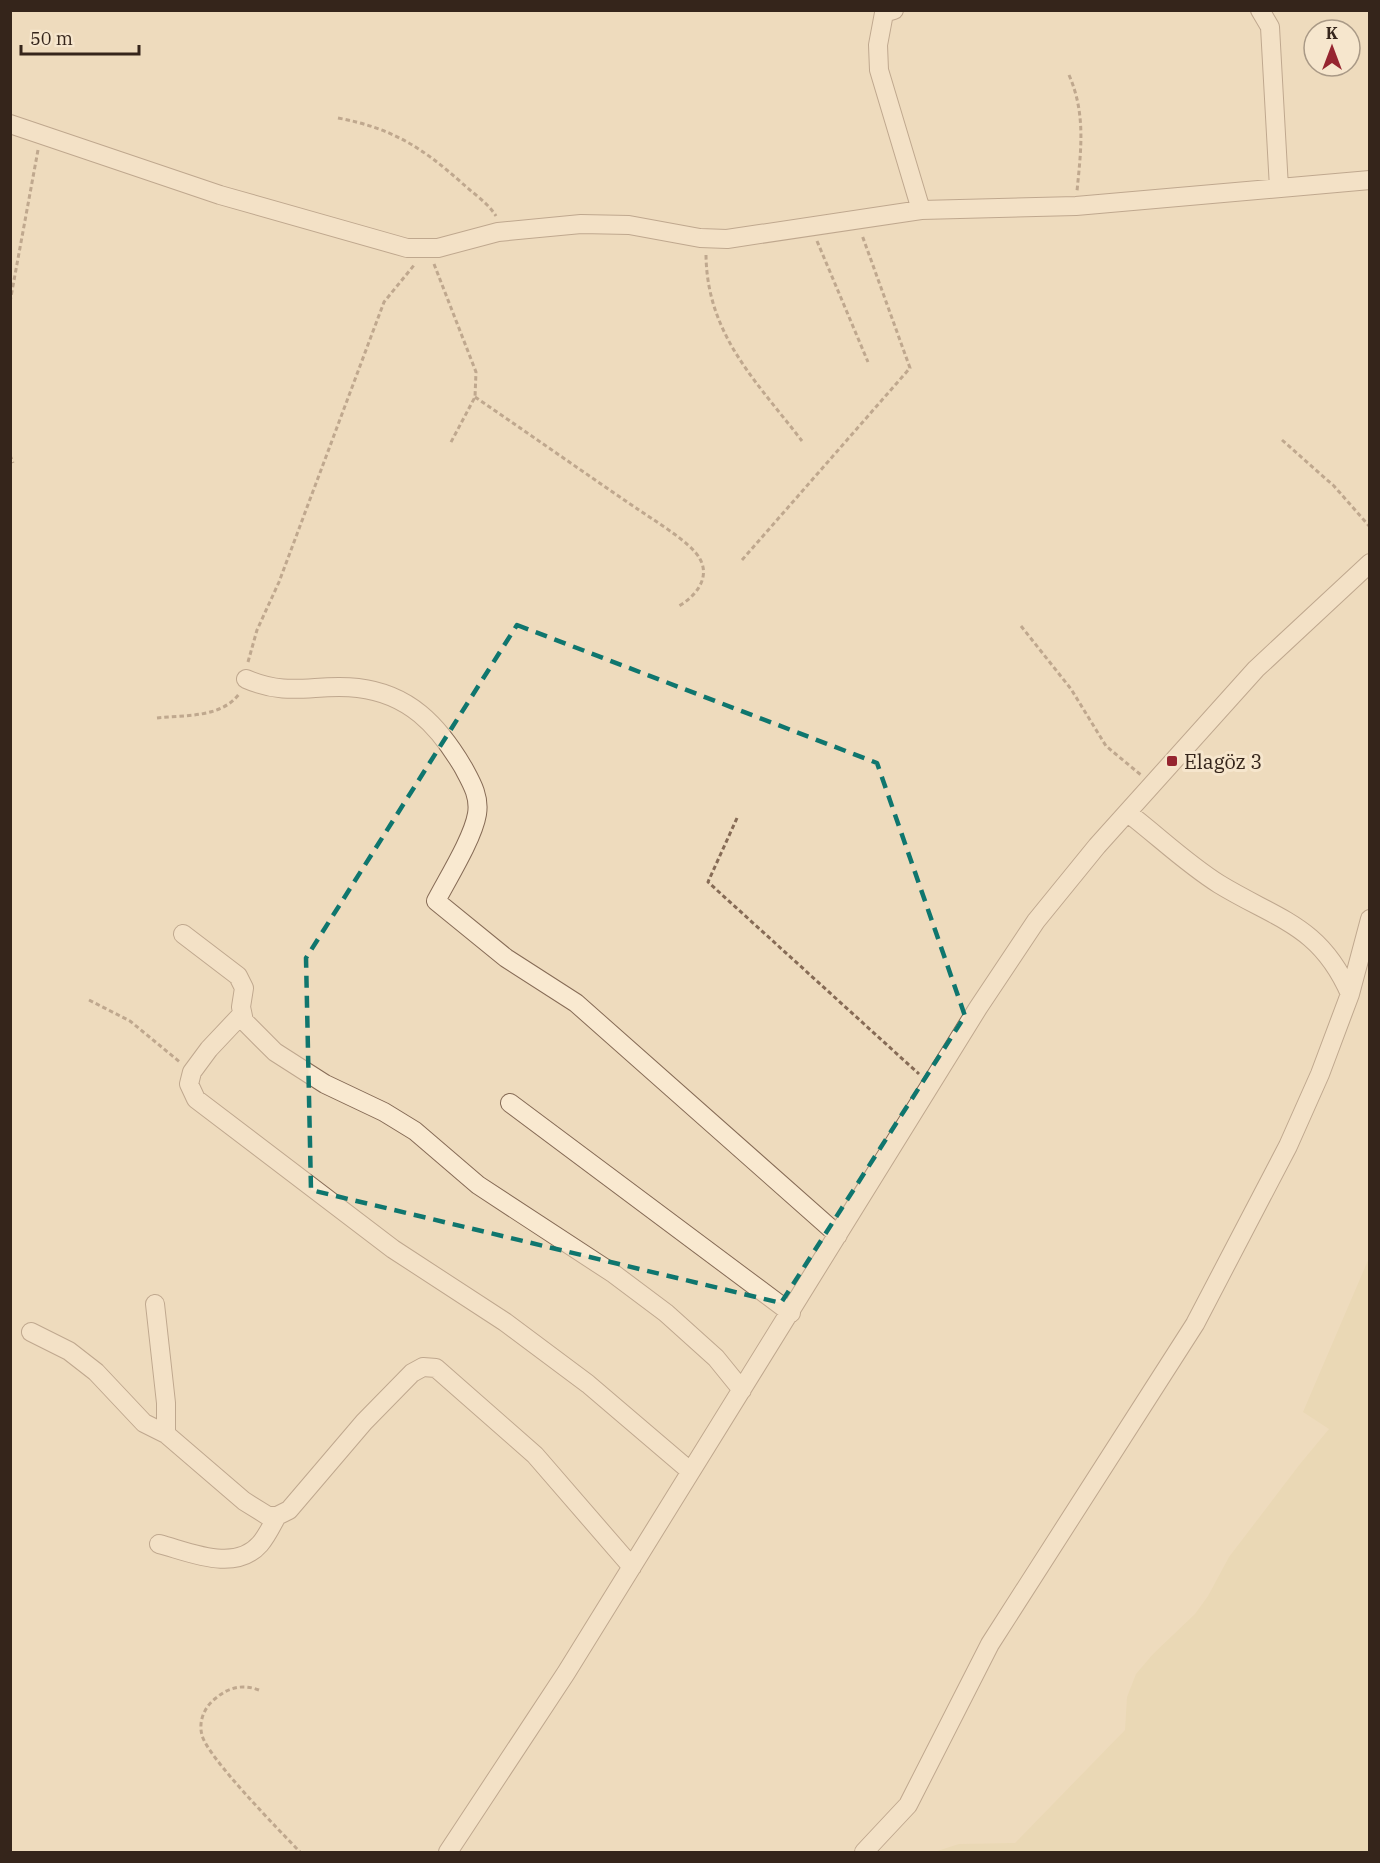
<svg xmlns="http://www.w3.org/2000/svg" width="1380" height="1863" viewBox="0 0 1380 1863" font-family="'IBM Plex Serif',serif">
  <style>
    .farmland { fill: #e4d6aa }
    .lines { fill: none; stroke-linecap: round; stroke-linejoin: round }
    .minor-casing { stroke: #866b56; stroke-width: 20 }
    .path { stroke: #866b56; stroke-width: 3; stroke-dasharray: 4.5 3; stroke-linecap: butt }
    .minor { stroke: #f9e9d0; stroke-width: 18 }
    .marked { fill: none; stroke: #0f766e; stroke-width: 4.5; stroke-dasharray: 12 8; stroke-linejoin: round }
    .poi-dot { fill: #962530; stroke: #f6e6cd; stroke-width: 2 }
    .labels { text-anchor: middle; dominant-baseline: central; stroke-width: 6; stroke-linejoin: round; paint-order: stroke }
    .poi-label { font-size: 20px; fill: #35251b; stroke: #f6e6cd; text-anchor: start }
  </style>
  <rect width="100%" height="100%" fill="#eedbbd"/>
  <path class="farmland" d="M 1369,1258 L 1369,1852 L 934,1852 L 959,1844 L 1015,1843 L 1125,1730 L 1127,1697 L 1136,1674 L 1153,1654 L 1195,1614 L 1208,1596 L 1229,1557 L 1300,1464 L 1329,1429 L 1303,1412 Z"/>
  <g class="lines">
    <g class="minor-casing">
      <path id="minor" d="M 894,10 L 884,13 L 878,45 L 879,70 L 921,210
        M 1260,10 L 1270,27 L 1279,188
        M 10,124 L 220,195 L 407,248 L 438,248 L 498,232 L 581,224 L 629,225 L 700,238 L 727,239 L 921,210 L 1076,206 L 1370,180
        M 246,679 C 290,698 315,683 358,688 C 409,694 438,725 463,767 C 471,782 480,796 477,814 C 473,838 448,878 436,901 L 506,958 L 576,1003 L 838,1235
        M 1128,813 C 1158,836 1187,864 1219,884 C 1278,920 1320,925 1350,994
        M 183,934 L 238,976 L 244,988 L 241,1007 L 244,1021 L 275,1052 L 325,1084 L 384,1112 L 415,1131 L 478,1185 L 614,1274 L 666,1313 L 716,1358 L 742,1390
        M 242,1014 L 209,1049 L 192,1072 L 189,1084 L 196,1099 L 393,1249 L 505,1322 L 588,1384 L 690,1471
        M 510,1103 L 791,1313
        M 155,1304 L 166,1403 L 166,1434
        M 31,1332 L 69,1351 L 96,1372 L 144,1423 L 166,1434 L 244,1501 L 268,1516 L 277,1516 L 289,1510 L 364,1422 L 412,1373 L 423,1367 L 436,1368 L 535,1455 L 632,1567
        M 159,1544 C 190,1552 235,1573 260,1544 C 267,1536 272,1525 277,1516
        M 448,1852 L 566,1673 L 978,1008 L 1036,921 L 1097,846 L 1256,669 L 1370,563
        M 864,1852 L 908,1805 L 990,1644 L 1195,1324 L 1288,1146 L 1320,1074 L 1350,994 L 1370,919"/>
    </g>
    <path class="path" d="M 1069,75 C 1086,114 1081,150 1077,191
      M 338,118 C 392,128 423,148 463,184 C 474,194 488,203 496,216
      M 817,241 L 868,362
      M 706,255 C 707,335 757,382 802,441
      M 434,264 L 476,372 L 475,397 L 450,444
      M 10,302 L 38,150
      M 475,397 C 529,434 582,471 636,508 C 653,520 691,542 700,559 C 711,579 694,598 677,607
      M 1282,440 L 1334,486 L 1370,527
      M 10,455 L 13,463
      M 742,560 L 910,368 L 862,235
      M 1021,626 L 1071,689 L 1106,746 L 1141,775
      M 248,662 L 257,630 L 279,582 L 384,302 L 415,264
      M 157,718 C 185,715 221,718 239,694
      M 737,818 L 708,882 L 919,1074
      M 89,1000 L 130,1021 L 181,1063
      M 259,1690 C 243,1684 229,1687 216,1698 C 205,1706 198,1721 202,1735 C 207,1757 281,1832 300,1852"/>
    <use href="#minor" class="minor"/>
  </g>
  <path d="M0 0H1380V1863H0ZM 517,625 L 877,763 L 965,1016 L 781,1303 L 311,1190 L 306,958 Z" fill="#eedbbd" fill-opacity=".55" fill-rule="evenodd"/>
  <path class="marked" d="M 517,625 L 877,763 L 965,1016 L 781,1303 L 311,1190 L 306,958 Z"/>
  <rect class="poi-dot" x="1166" y="755" width="12" height="12" rx="3"/>
  <g class="labels">
    <g class="poi-label">
      <text x="1184" y="761">Elagöz 3</text>
    </g>
  </g>
  <rect width="1380" height="1863" fill="none" stroke="#35251b" stroke-width="24"/>
  <g transform="translate(1332 48)"><circle r="28" fill="#f6e6cd" stroke="#a99986" stroke-width="1.5"/>
  <path d="M0-4.5L10 22L0 15L-10 22Z" fill="#962530"/>
  <text y="-9" font-size="16" font-weight="bold" text-anchor="middle" fill="#35251b">K</text>
  </g>
  <path d="M21 45v9h118v-9" fill="none" stroke="#35251b" stroke-width="3"/>
  <text x="30" y="45" font-size="18" fill="#35251b" stroke="#f6e6cd" stroke-width="4.5" paint-order="stroke">50 m</text>
</svg>
